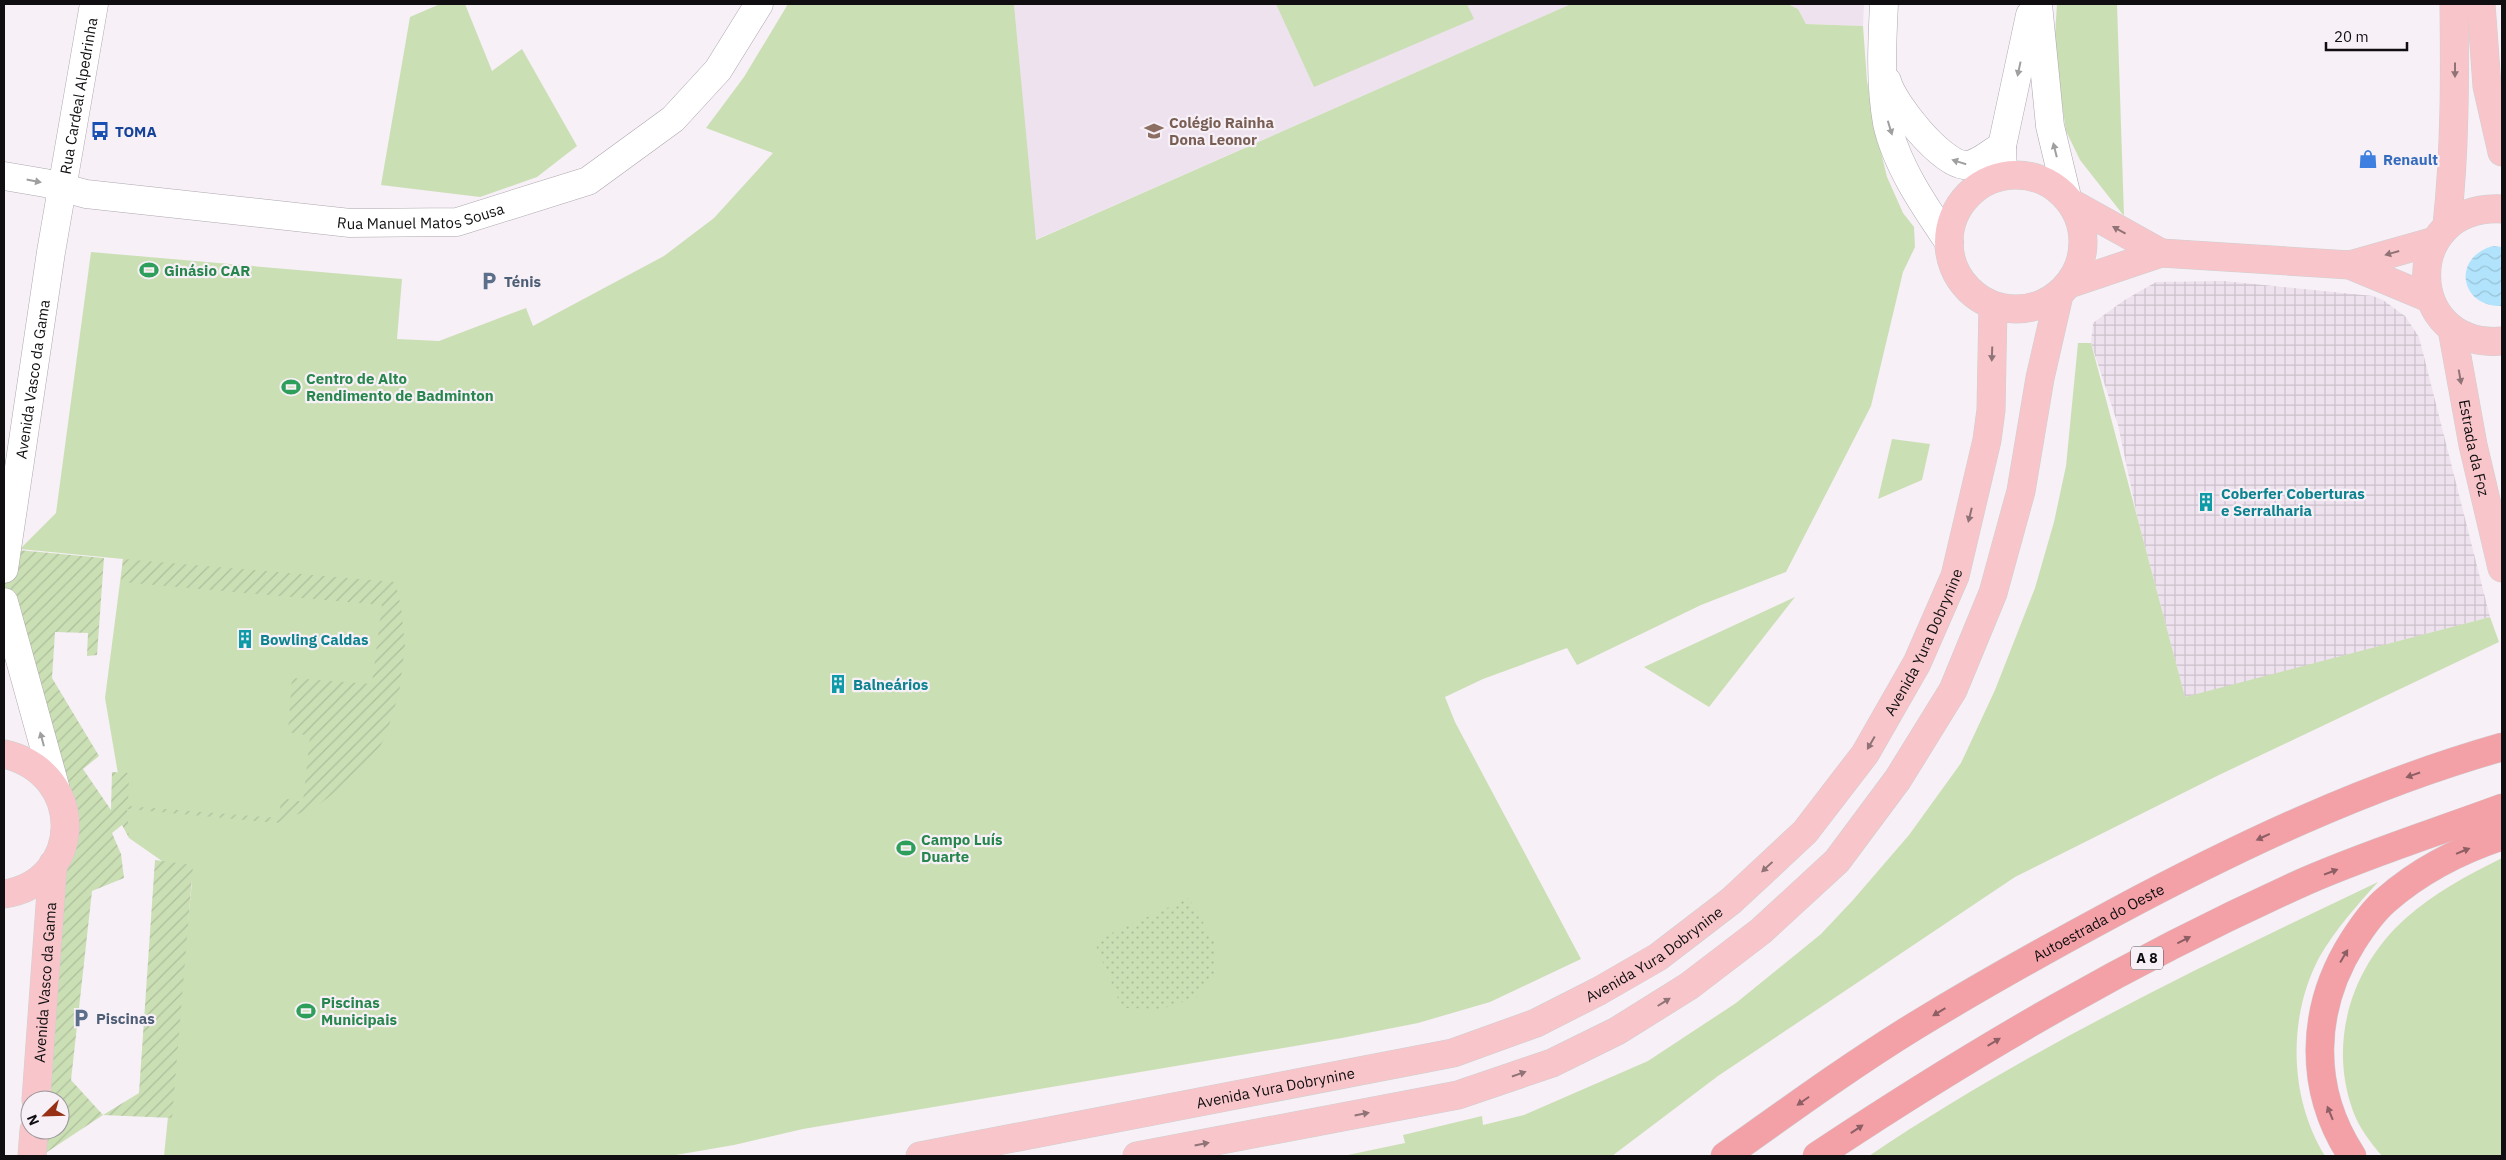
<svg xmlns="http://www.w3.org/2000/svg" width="2506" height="1160" viewBox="0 0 2506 1160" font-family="'IBM Plex Sans',sans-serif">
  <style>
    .built { fill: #eee2ee }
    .industrial { fill: url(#industrial-grid) }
    .grass { fill: #cbdfb5 }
    .park { fill: url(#park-dots) }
    .garden { fill: url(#garden-furrows) }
    .water { fill: url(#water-waves) }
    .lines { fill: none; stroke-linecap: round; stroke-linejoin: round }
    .minor-casing { stroke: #aea8ae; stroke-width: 29 }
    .major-casing { stroke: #cfcfcf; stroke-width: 29 }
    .highway-casing { stroke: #cfcfcf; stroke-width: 29 }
    .minor { stroke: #fff; stroke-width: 28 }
    .major { stroke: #f8c6ca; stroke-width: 28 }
    .highway { stroke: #f3a0a7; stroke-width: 28 }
    .oneway { fill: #9f9f9f }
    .oneway2 { fill: #907376 }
    .oneway3 { fill: #8d5e63 }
    .labels { text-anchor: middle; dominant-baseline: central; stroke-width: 4.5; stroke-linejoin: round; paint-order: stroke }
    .shield { fill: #f7f0f7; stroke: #555255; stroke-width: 1 }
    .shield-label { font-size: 14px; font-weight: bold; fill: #100e10 }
    .street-label { font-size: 15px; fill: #100e10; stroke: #f7f0f7 }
    .education-label { font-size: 15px; font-weight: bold; fill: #785e54; stroke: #f7f0f7; text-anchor: start }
    .transit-label { font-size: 15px; font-weight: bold; fill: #164399; stroke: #f7f0f7; text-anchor: start }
    .shop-label { font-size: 15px; font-weight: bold; fill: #366cbe; stroke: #f7f0f7; text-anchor: start }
    .leisure-label { font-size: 15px; font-weight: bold; fill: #27864d; stroke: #f7f0f7; text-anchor: start }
    .service-label { font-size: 15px; font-weight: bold; fill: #4e5e75; stroke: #f7f0f7; text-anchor: start }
    .culture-label { font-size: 15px; font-weight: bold; fill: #0d838f; stroke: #f7f0f7; text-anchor: start }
  </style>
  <defs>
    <pattern id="industrial-grid" width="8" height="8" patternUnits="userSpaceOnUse" patternTransform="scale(1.25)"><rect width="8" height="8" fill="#eee2ee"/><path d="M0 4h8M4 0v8" fill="none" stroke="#cbc1cb"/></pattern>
    <pattern id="park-dots" width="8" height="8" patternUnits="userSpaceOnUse" patternTransform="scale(1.25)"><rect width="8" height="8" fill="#cbdfb5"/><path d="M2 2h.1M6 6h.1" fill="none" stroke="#adbe9b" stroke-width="1.8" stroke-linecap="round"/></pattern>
    <pattern id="garden-furrows" width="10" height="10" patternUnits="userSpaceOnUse" patternTransform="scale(1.25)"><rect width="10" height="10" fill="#cbdfb5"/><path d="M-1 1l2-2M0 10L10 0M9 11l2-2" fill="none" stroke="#adbe9b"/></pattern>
    <pattern id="water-waves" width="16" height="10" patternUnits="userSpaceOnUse" patternTransform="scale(1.25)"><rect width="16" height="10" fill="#b1e4fc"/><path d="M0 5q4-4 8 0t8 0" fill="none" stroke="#97c2d7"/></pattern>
  </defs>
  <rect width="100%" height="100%" fill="#f7f0f7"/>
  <path class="built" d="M 1014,4 L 1571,4 L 1035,240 Z
    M 1788,4 L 1864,5 L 1863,26 L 1806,24 L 1798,9 Z"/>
  <path class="industrial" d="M 2224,281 L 2373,296 L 2383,300 L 2405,316 L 2419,337 L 2490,617 L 2185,698 L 2138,520 L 2118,425 L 2091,343 L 2093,323 L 2123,301 L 2156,282 Z"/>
  <path class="grass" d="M 440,4 L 465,4 L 492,71 L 522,49 L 577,146 L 537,177 L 480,197 L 381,185 L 410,17 Z
    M 788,4 L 1014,4 L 1036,240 L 1571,4 L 1788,4 L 1798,9 L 1806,24 L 1863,26 L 1867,81 L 1876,132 L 1887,177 L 1903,213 L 1914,227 L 1915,247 L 1903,272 L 1871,406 L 1786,572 L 1701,605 L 1577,665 L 1567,648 L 1483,679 L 1445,697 L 1455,722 L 1581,959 L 1490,1002 L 1418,1023 L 1342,1038 L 803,1129 L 734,1145 L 670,1156 L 164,1156 L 192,882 L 129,838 L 105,698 L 123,559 L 20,549 L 56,513 L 91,252 L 402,279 L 397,339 L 439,341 L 526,308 L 533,326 L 664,256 L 714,218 L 773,153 L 706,128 L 744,77 Z
    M 1276,4 L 1467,4 L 1474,19 L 1314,87 Z
    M 2057,4 L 2117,4 L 2124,216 L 2080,160 L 2066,131 L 2054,51 Z
    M 2078,343 L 2091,343 L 2185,697 L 2490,617 L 2499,642 L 2219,775 L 2015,877 L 1718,1076 L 1612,1156 L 1343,1156 L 1405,1143 L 1403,1135 L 1482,1116 L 1483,1125 L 1524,1115 L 1648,1061 L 1736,1003 L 1821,934 L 1853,900 L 1909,835 L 1961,763 L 1995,690 L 2035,588 L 2054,522 L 2066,466 Z
    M 1892,439 L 1930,444 L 1922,480 L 1878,499 Z
    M 1795,597 L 1709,707 L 1644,667 Z
    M 2502,858 L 2502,1156 L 2382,1156 C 2371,1143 2359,1128 2353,1111 C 2328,1042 2351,967 2406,918 C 2434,893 2468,875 2502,858 Z
    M 2378,882 C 2357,905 2336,929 2320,956 C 2287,1017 2289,1098 2325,1156 L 1869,1156 C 2029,1048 2204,965 2378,882 Z"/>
  <path class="park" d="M 1189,898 L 1214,941 L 1215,976 L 1197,997 L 1162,1009 L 1122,1008 L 1094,941 Z"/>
  <path class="garden" d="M 7,549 L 104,558 L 97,655 L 87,656 L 88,633 L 55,632 L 52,678 L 99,756 L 83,769 L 111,810 L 112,772 L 129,773 L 128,806 L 278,818 L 282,798 L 303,802 L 310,736 L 288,732 L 292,678 L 372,684 L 382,605 L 121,582 L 123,559 L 395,582 L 401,607 L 405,646 L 399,693 L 386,735 L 375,756 L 347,783 L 317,806 L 277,823 L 127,809 L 129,838 L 122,825 L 112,833 L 121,854 L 124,878 L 92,891 L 71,1080 L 103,1115 L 139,1093 L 155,860 L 193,865 L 172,1118 L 103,1115 L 41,1156 L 34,1130 L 60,1130 L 60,1100 L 36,1100 L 62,846 L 4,602 L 4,569 Z"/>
  <path class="water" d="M 2493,246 L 2502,247 L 2501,306 C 2459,306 2452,257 2493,246 Z"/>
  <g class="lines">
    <g class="minor-casing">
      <g id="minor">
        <path d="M 1884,4 C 1882,43 1880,84 1887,123 C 1896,165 1925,207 1949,242"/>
        <path d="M 2038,4 L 2050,126 L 2067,197"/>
        <path d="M 1887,81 C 1893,104 1940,162 1964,165 C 1977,166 1991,152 2002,146"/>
        <path d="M 2003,175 L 2002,146 L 2030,15"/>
        <path id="s1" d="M 4,176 L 45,183 L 86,194 L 350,223 L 457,222 L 588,181 L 673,119 L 718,70 L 759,4"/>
        <path id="s2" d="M 4,569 L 51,252 L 94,4"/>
        <path d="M 4,602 L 55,786"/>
      </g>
    </g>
    <g class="major-casing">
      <g id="major">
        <path d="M 2481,4 L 2487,86 L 2502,152"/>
        <circle cx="2016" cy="242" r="67"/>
        <path d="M 2073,204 L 2161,253"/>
        <path d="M 2502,209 C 2399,204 2404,350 2502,341"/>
        <path d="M 2447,225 C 2455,151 2455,78 2454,4"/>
        <path d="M 2350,265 L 2435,241"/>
        <path d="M 2069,284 L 2161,253 L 2350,265 L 2429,298"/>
        <path id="s3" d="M 2452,329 L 2473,445 L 2502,568"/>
        <path d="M 4,754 C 87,773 84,882 4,894"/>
        <path id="s4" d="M 36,1100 L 53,864"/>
        <path d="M 32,1156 L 34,1130"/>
        <path id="s5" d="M 920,1156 L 1453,1053 L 1536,1023 L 1599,991 L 1658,957 L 1731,901 L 1805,832 L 1865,754 L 1917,663 L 1955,576 L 1987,440 L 1991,410 L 1993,306"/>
        <path d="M 1137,1156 L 1458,1095 L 1552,1063 L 1617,1031 L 1689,986 L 1761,931 L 1837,861 L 1898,779 L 1953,690 L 1993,593 L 2021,491 L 2040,378 L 2059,295"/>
      </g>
    </g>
    <g class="highway-casing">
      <g id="highway">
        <path id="s6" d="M 1725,1156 C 1787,1112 1850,1066 1915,1026 C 1979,987 2045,950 2112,914 C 2237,847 2365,786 2502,747"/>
        <path d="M 1817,1156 C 1975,1051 2132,959 2306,881 C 2370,853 2437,832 2502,808"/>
        <path d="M 2352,1156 C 2308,1089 2310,1009 2353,941 C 2362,927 2373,911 2386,900 C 2420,870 2460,850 2502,836"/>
      </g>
    </g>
    <use href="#minor" class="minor"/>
    <use href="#major" class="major"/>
    <use href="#highway" class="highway"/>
  </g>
  <defs><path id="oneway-solid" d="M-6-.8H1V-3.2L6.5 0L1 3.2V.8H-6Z" transform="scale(1.25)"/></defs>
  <g class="oneway">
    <use href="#oneway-solid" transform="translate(2019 69) rotate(102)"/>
    <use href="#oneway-solid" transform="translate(1890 128) rotate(73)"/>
    <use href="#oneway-solid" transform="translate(2055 150) rotate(-104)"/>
    <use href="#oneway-solid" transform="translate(1959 162) rotate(-163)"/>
    <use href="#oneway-solid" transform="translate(34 181) rotate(11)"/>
    <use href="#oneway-solid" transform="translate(42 739) rotate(-105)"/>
  </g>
  <g class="oneway2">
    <use href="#oneway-solid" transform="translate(2455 70) rotate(90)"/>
    <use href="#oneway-solid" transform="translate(2119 230) rotate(-151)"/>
    <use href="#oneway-solid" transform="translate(2392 253) rotate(164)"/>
    <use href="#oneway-solid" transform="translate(1992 354) rotate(92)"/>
    <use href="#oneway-solid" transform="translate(2460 377) rotate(80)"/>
    <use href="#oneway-solid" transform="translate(1970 515) rotate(104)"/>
    <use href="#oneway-solid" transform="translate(1871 743) rotate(120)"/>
    <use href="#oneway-solid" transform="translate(1767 867) rotate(137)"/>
    <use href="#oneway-solid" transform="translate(1664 1002) rotate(-32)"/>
    <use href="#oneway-solid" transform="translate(1519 1074) rotate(-19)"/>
    <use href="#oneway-solid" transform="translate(1362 1114) rotate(-11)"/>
    <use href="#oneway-solid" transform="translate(1202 1144) rotate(-11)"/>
  </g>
  <g class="oneway3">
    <use href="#oneway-solid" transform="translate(2413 775) rotate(161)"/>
    <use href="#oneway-solid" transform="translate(2263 837) rotate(155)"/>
    <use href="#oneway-solid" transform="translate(2463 851) rotate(-22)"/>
    <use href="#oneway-solid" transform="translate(2331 872) rotate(-21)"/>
    <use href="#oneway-solid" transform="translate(2184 940) rotate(-27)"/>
    <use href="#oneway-solid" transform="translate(2344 956) rotate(-59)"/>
    <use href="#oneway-solid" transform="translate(1939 1012) rotate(149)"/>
    <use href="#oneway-solid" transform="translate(1994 1042) rotate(-31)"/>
    <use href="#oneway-solid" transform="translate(1803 1101) rotate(145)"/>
    <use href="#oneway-solid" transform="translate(2330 1113) rotate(-112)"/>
    <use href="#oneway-solid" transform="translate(1857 1129) rotate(-34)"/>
  </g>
  <defs>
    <g id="bus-bare" transform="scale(1.5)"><path d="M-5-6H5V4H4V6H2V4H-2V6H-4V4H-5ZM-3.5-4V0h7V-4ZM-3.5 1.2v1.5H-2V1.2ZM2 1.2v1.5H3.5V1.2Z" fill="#1a4fb4" stroke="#f7f0f7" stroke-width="2.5" paint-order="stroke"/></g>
    <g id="school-bare" transform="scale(1.5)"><path d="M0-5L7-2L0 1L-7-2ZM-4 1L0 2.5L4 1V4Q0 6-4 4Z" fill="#8d6e63" stroke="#f7f0f7" stroke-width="2.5" paint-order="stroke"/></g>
    <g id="shop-bare" transform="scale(1.5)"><path d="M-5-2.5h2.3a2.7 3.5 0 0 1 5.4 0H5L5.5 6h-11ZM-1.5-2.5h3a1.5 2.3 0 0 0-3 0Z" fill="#3f7fe0" stroke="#f7f0f7" stroke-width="2.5" paint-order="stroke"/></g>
    <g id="stadium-bare" transform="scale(1.5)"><path d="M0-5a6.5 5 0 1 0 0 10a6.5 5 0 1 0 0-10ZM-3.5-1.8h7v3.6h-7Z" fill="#2e9e5b" stroke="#f7f0f7" stroke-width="2.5" paint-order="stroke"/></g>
    <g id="parking-bare" transform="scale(1.5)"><path d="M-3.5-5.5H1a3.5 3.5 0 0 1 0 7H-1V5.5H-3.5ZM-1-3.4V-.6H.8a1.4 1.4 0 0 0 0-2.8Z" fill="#5c6f8a" stroke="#f7f0f7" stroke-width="2.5" paint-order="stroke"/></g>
    <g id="building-bare" transform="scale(1.5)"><path d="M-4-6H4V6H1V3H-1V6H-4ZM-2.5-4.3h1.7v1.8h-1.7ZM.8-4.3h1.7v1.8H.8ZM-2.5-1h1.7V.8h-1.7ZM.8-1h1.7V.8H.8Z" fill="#0f9aa8" stroke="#f7f0f7" stroke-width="2.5" paint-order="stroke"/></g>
  </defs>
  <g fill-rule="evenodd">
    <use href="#bus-bare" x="100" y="131"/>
    <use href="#school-bare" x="1154" y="131"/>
    <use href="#shop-bare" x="2368" y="159"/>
    <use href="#stadium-bare" x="149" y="270"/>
    <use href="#parking-bare" x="489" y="281"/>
    <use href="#stadium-bare" x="291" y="387"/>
    <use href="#building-bare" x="2206" y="502"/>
    <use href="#building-bare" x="245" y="639"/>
    <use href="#building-bare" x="838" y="684"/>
    <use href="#stadium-bare" x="906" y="848"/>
    <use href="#stadium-bare" x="306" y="1011"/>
    <use href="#parking-bare" x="81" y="1018"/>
  </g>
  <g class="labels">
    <rect class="shield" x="2131" y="946.5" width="32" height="23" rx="4"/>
    <g class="shield-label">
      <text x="2147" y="958">A 8</text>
    </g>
    <g class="street-label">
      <text stroke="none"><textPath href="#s2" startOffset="479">Rua Cardeal Alpedrinha</textPath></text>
      <text stroke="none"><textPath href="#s1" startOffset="421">Rua Manuel Matos Sousa</textPath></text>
      <text stroke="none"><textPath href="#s2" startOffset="192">Avenida Vasco da Gama</textPath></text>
      <text stroke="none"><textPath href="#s3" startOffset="121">Estrada da Foz</textPath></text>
      <text stroke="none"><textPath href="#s5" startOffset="1188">Avenida Yura Dobrynine</textPath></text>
      <text stroke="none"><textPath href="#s6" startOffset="441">Autoestrada do Oeste</textPath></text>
      <text stroke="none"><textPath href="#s5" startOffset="768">Avenida Yura Dobrynine</textPath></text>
      <text stroke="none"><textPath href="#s4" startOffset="118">Avenida Vasco da Gama</textPath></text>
      <text stroke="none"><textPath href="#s5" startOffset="362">Avenida Yura Dobrynine</textPath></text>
    </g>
    <g class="education-label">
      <text x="1169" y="122">Colégio Rainha<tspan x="1169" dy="17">Dona Leonor</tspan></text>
    </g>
    <g class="transit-label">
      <text x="115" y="131">TOMA</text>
    </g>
    <g class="shop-label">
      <text x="2383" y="159">Renault</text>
    </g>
    <g class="leisure-label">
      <text x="164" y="270">Ginásio CAR</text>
      <text x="306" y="378">Centro de Alto<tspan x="306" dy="17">Rendimento de Badminton</tspan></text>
      <text x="921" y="839">Campo Luís<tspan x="921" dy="17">Duarte</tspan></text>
      <text x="321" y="1002">Piscinas<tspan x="321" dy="17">Municipais</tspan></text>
    </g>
    <g class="service-label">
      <text x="504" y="281">Ténis</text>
      <text x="96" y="1018">Piscinas</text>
    </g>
    <g class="culture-label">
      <text x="2221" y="493">Coberfer Coberturas<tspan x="2221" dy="17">e Serralharia</tspan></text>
      <text x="260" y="639">Bowling Caldas</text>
      <text x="853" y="684">Balneários</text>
    </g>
  </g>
  <rect width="2506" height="1160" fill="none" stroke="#100e10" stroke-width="10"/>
  <g transform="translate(45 1115) rotate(247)"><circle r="24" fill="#f7f0f7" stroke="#9b969b"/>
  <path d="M0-4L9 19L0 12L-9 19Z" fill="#973014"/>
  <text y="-8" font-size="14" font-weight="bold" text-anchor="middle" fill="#100e10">N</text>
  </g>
  <path d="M2326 42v8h81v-8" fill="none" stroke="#100e10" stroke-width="2.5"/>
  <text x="2334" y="42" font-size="15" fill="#100e10" stroke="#f7f0f7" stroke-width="4" paint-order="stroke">20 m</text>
</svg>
